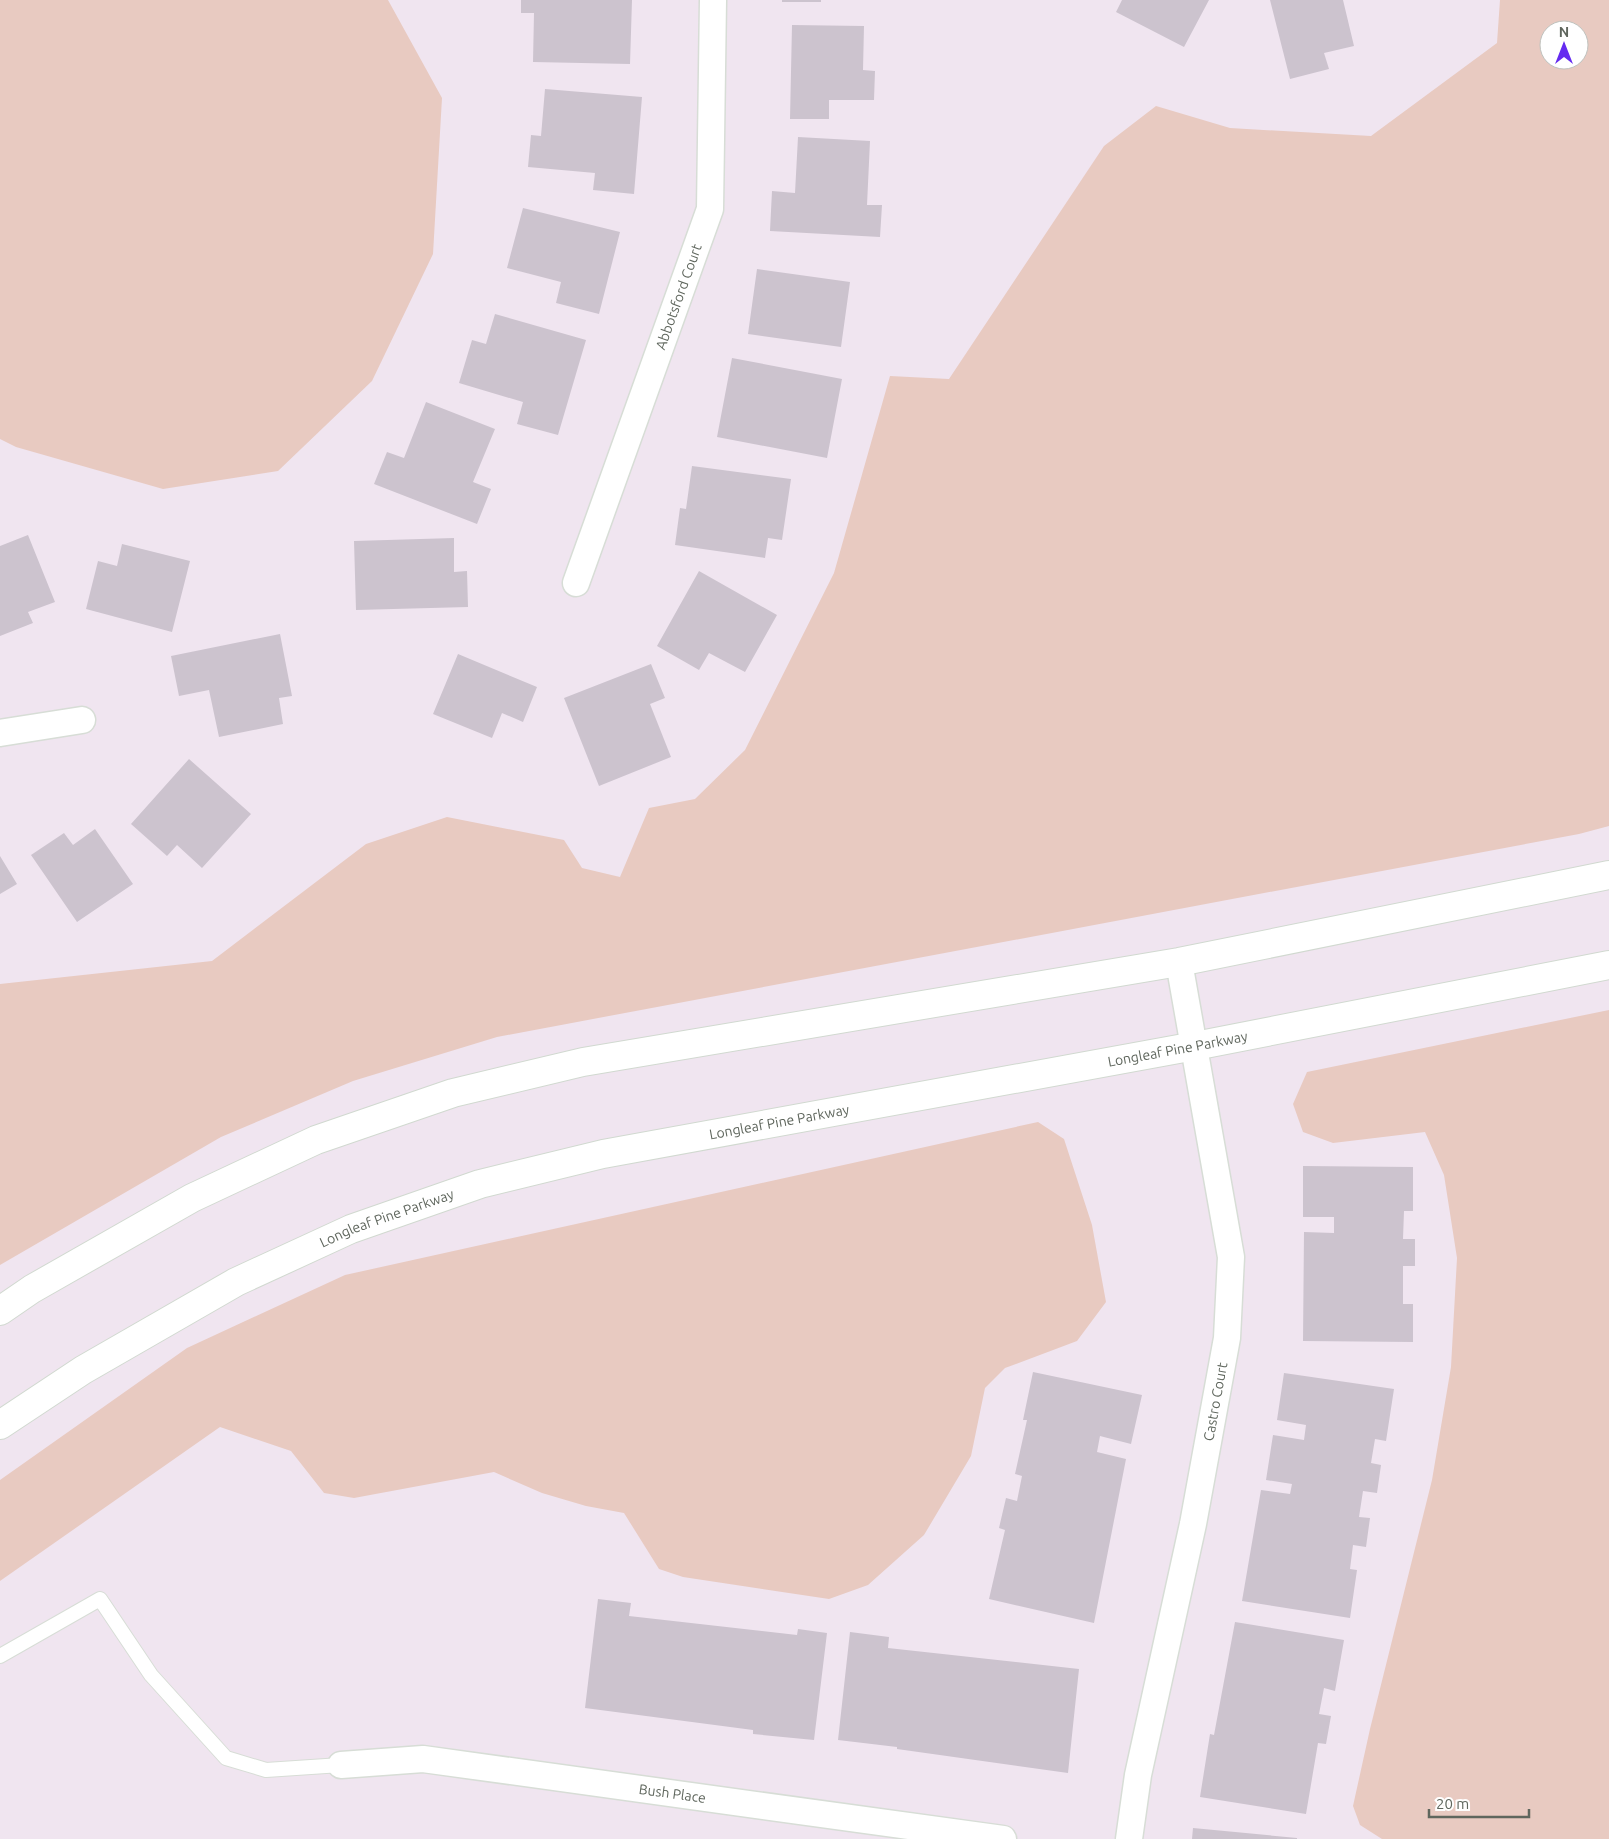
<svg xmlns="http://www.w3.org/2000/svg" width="1609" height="1839" viewBox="0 0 1609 1839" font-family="Ubuntu,sans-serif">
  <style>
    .green { fill: #e8cac1; fill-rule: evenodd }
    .building { fill: #ccc3ce }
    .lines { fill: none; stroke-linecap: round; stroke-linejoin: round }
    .lane-casing { stroke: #d7ddd6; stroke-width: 16 }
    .street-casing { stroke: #d7ddd6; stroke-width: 29 }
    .secondary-casing { stroke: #d1d9d0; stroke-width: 30 }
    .lane { stroke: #fff; stroke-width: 14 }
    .street { stroke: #fff; stroke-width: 26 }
    .secondary { stroke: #fff; stroke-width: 28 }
    .labels { text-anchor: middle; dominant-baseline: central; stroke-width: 4; stroke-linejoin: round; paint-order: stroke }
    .street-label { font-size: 14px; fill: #5f665d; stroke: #fff }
  </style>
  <rect width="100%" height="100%" fill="#f0e5f0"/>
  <path class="green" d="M 0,0 L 388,0 L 442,98 L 433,254 L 372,381 L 278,471 L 163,489 L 16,447 L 0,439 Z
    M 1500,0 L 1609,0 L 1609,826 L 1579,834 L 497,1037 L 353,1081 L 221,1137 L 0,1265 L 0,984 L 212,961 L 366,844 L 447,817 L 564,840 L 582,868 L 620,877 L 649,808 L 695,799 L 745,750 L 834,573 L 890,376 L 949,379 L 1104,146 L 1156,106 L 1230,128 L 1371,136 L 1497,43 ZM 1549,30 L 1579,30 L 1579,60 L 1549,60 Z
    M 1609,1010 L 1609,1839 L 1382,1839 L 1360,1825 L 1353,1806 L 1370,1729 L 1432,1480 L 1451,1367 L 1457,1258 L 1444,1175 L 1425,1132 L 1333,1143 L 1303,1132 L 1293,1104 L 1307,1072 Z
    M 1038,1122 L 1064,1139 L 1092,1225 L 1106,1302 L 1077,1341 L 1005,1368 L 985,1388 L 971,1456 L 924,1535 L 868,1585 L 829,1599 L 683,1577 L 659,1569 L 624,1513 L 586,1506 L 542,1493 L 494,1472 L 354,1498 L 324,1493 L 291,1451 L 220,1427 L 0,1581 L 0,1480 L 187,1348 L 345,1275 Z"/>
  <path class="building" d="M 521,0 L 632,0 L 630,64 L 533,62 L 534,13 L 521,13 Z
    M 782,0 L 821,0 L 821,2 L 782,2 Z
    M 1122,0 L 1209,0 L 1184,47 L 1116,12 Z
    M 1270,0 L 1343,0 L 1354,46 L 1324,53 L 1329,69 L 1290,79 Z
    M 792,25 L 864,26 L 863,70 L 875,71 L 874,100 L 829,100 L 829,119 L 790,119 Z
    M 545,89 L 642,97 L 634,194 L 593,190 L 595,173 L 528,167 L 531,135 L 541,136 Z
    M 798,137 L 870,141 L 867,205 L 882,205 L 880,237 L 770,231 L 772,191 L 795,193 Z
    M 523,208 L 620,232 L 599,314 L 556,303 L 561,282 L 507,268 Z
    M 757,269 L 850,282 L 841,347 L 748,334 Z
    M 495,314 L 586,340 L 558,435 L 517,424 L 523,402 L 459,383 L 472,340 L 486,344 Z
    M 732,358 L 842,379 L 827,458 L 717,437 Z
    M 426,402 L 495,429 L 473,482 L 491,489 L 477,524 L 374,484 L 387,452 L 404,458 Z
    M 692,466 L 791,479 L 782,540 L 768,538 L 765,558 L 675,545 L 680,508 L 686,509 Z
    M 28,535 L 55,602 L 28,612 L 33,623 L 0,636 L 0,546 Z
    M 454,538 L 454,572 L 467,571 L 468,607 L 356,610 L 354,541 Z
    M 122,544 L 190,561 L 172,632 L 86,609 L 98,561 L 117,566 Z
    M 699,571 L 777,615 L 745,672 L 709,653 L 699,670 L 657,646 Z
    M 280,634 L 292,696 L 279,698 L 283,724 L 219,737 L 209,690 L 179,696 L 171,656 Z
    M 458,654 L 537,687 L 523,722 L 502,713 L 492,738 L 433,714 Z
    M 651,664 L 665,698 L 650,704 L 671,757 L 599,786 L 564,698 Z
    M 189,759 L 251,814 L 202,868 L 177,845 L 167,856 L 131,824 Z
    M 95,829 L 133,884 L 77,922 L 31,855 L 64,833 L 73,845 Z
    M 0,856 L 17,884 L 0,894 Z
    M 1303,1166 L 1413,1167 L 1413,1211 L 1404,1211 L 1403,1239 L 1415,1239 L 1415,1266 L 1403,1266 L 1403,1304 L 1413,1304 L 1413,1342 L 1303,1341 L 1304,1232 L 1334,1233 L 1334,1217 L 1303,1217 Z
    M 1033,1372 L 1142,1395 L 1131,1444 L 1100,1436 L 1097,1452 L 1126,1459 L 1094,1623 L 989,1599 L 1005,1530 L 999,1528 L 1006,1498 L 1017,1501 L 1022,1476 L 1015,1474 L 1027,1420 L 1023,1420 Z
    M 1284,1373 L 1394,1389 L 1386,1441 L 1375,1439 L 1371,1463 L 1381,1465 L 1377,1493 L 1363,1491 L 1359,1517 L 1370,1518 L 1366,1547 L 1353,1545 L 1350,1569 L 1357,1570 L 1350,1618 L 1242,1601 L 1261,1490 L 1290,1494 L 1292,1484 L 1266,1480 L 1273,1435 L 1304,1440 L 1306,1425 L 1277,1420 Z
    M 598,1599 L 631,1603 L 629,1616 L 797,1635 L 798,1629 L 827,1633 L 814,1740 L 753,1734 L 753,1730 L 585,1708 Z
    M 1235,1622 L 1344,1640 L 1335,1691 L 1324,1688 L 1319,1714 L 1331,1716 L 1326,1744 L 1318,1743 L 1306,1814 L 1200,1797 L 1210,1734 L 1214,1735 Z
    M 850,1632 L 889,1637 L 888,1648 L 1079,1669 L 1068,1773 L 897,1749 L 897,1747 L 838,1740 Z
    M 1193,1828 L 1297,1838 L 1297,1839 L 1192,1839 Z"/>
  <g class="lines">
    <g class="lane-casing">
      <path id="lane" d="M 0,1656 L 100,1599 L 151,1675 L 226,1758 L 266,1770 L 341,1765"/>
    </g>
    <g class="street-casing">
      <g id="street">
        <path id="s1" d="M 576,583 L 710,209 L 713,0"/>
        <path d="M 0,733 L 82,720"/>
        <path id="s2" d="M 341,1765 L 423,1759 L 1003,1839"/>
        <path id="s3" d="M 1129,1839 L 1138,1775 L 1193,1524 L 1227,1338 L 1231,1257 L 1179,962"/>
      </g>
    </g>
    <g class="secondary-casing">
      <g id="secondary">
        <path d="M 0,1311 L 32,1289 L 192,1198 L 316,1140 L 453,1093 L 583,1062 L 1179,962 L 1609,875"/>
        <path id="s4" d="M 0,1425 L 83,1370 L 236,1282 L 351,1229 L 480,1184 L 603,1154 L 1195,1046 L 1609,965"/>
      </g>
    </g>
    <use href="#lane" class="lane"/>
    <use href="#street" class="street"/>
    <use href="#secondary" class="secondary"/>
  </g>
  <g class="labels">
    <g class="street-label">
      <text stroke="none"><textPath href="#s1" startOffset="304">Abbotsford Court</textPath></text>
      <text stroke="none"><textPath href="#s4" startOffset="1250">Longleaf Pine Parkway</textPath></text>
      <text stroke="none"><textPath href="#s4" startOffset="845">Longleaf Pine Parkway</textPath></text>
      <text stroke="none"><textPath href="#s4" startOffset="440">Longleaf Pine Parkway</textPath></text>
      <text stroke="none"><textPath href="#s3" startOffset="446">Castro Court</textPath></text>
      <text stroke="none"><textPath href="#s2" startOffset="334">Bush Place</textPath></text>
    </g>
  </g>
  <g transform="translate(1564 45)"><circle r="24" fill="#ffffff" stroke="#bfc2be"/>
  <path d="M0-4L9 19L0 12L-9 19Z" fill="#652bf0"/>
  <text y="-8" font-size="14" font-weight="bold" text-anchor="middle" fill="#5f665d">N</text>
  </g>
  <path d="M1429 1809v8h100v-8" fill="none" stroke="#5f665d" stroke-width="2.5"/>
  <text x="1436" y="1809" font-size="15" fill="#5f665d" stroke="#ffffff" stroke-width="4" paint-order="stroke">20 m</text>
</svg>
